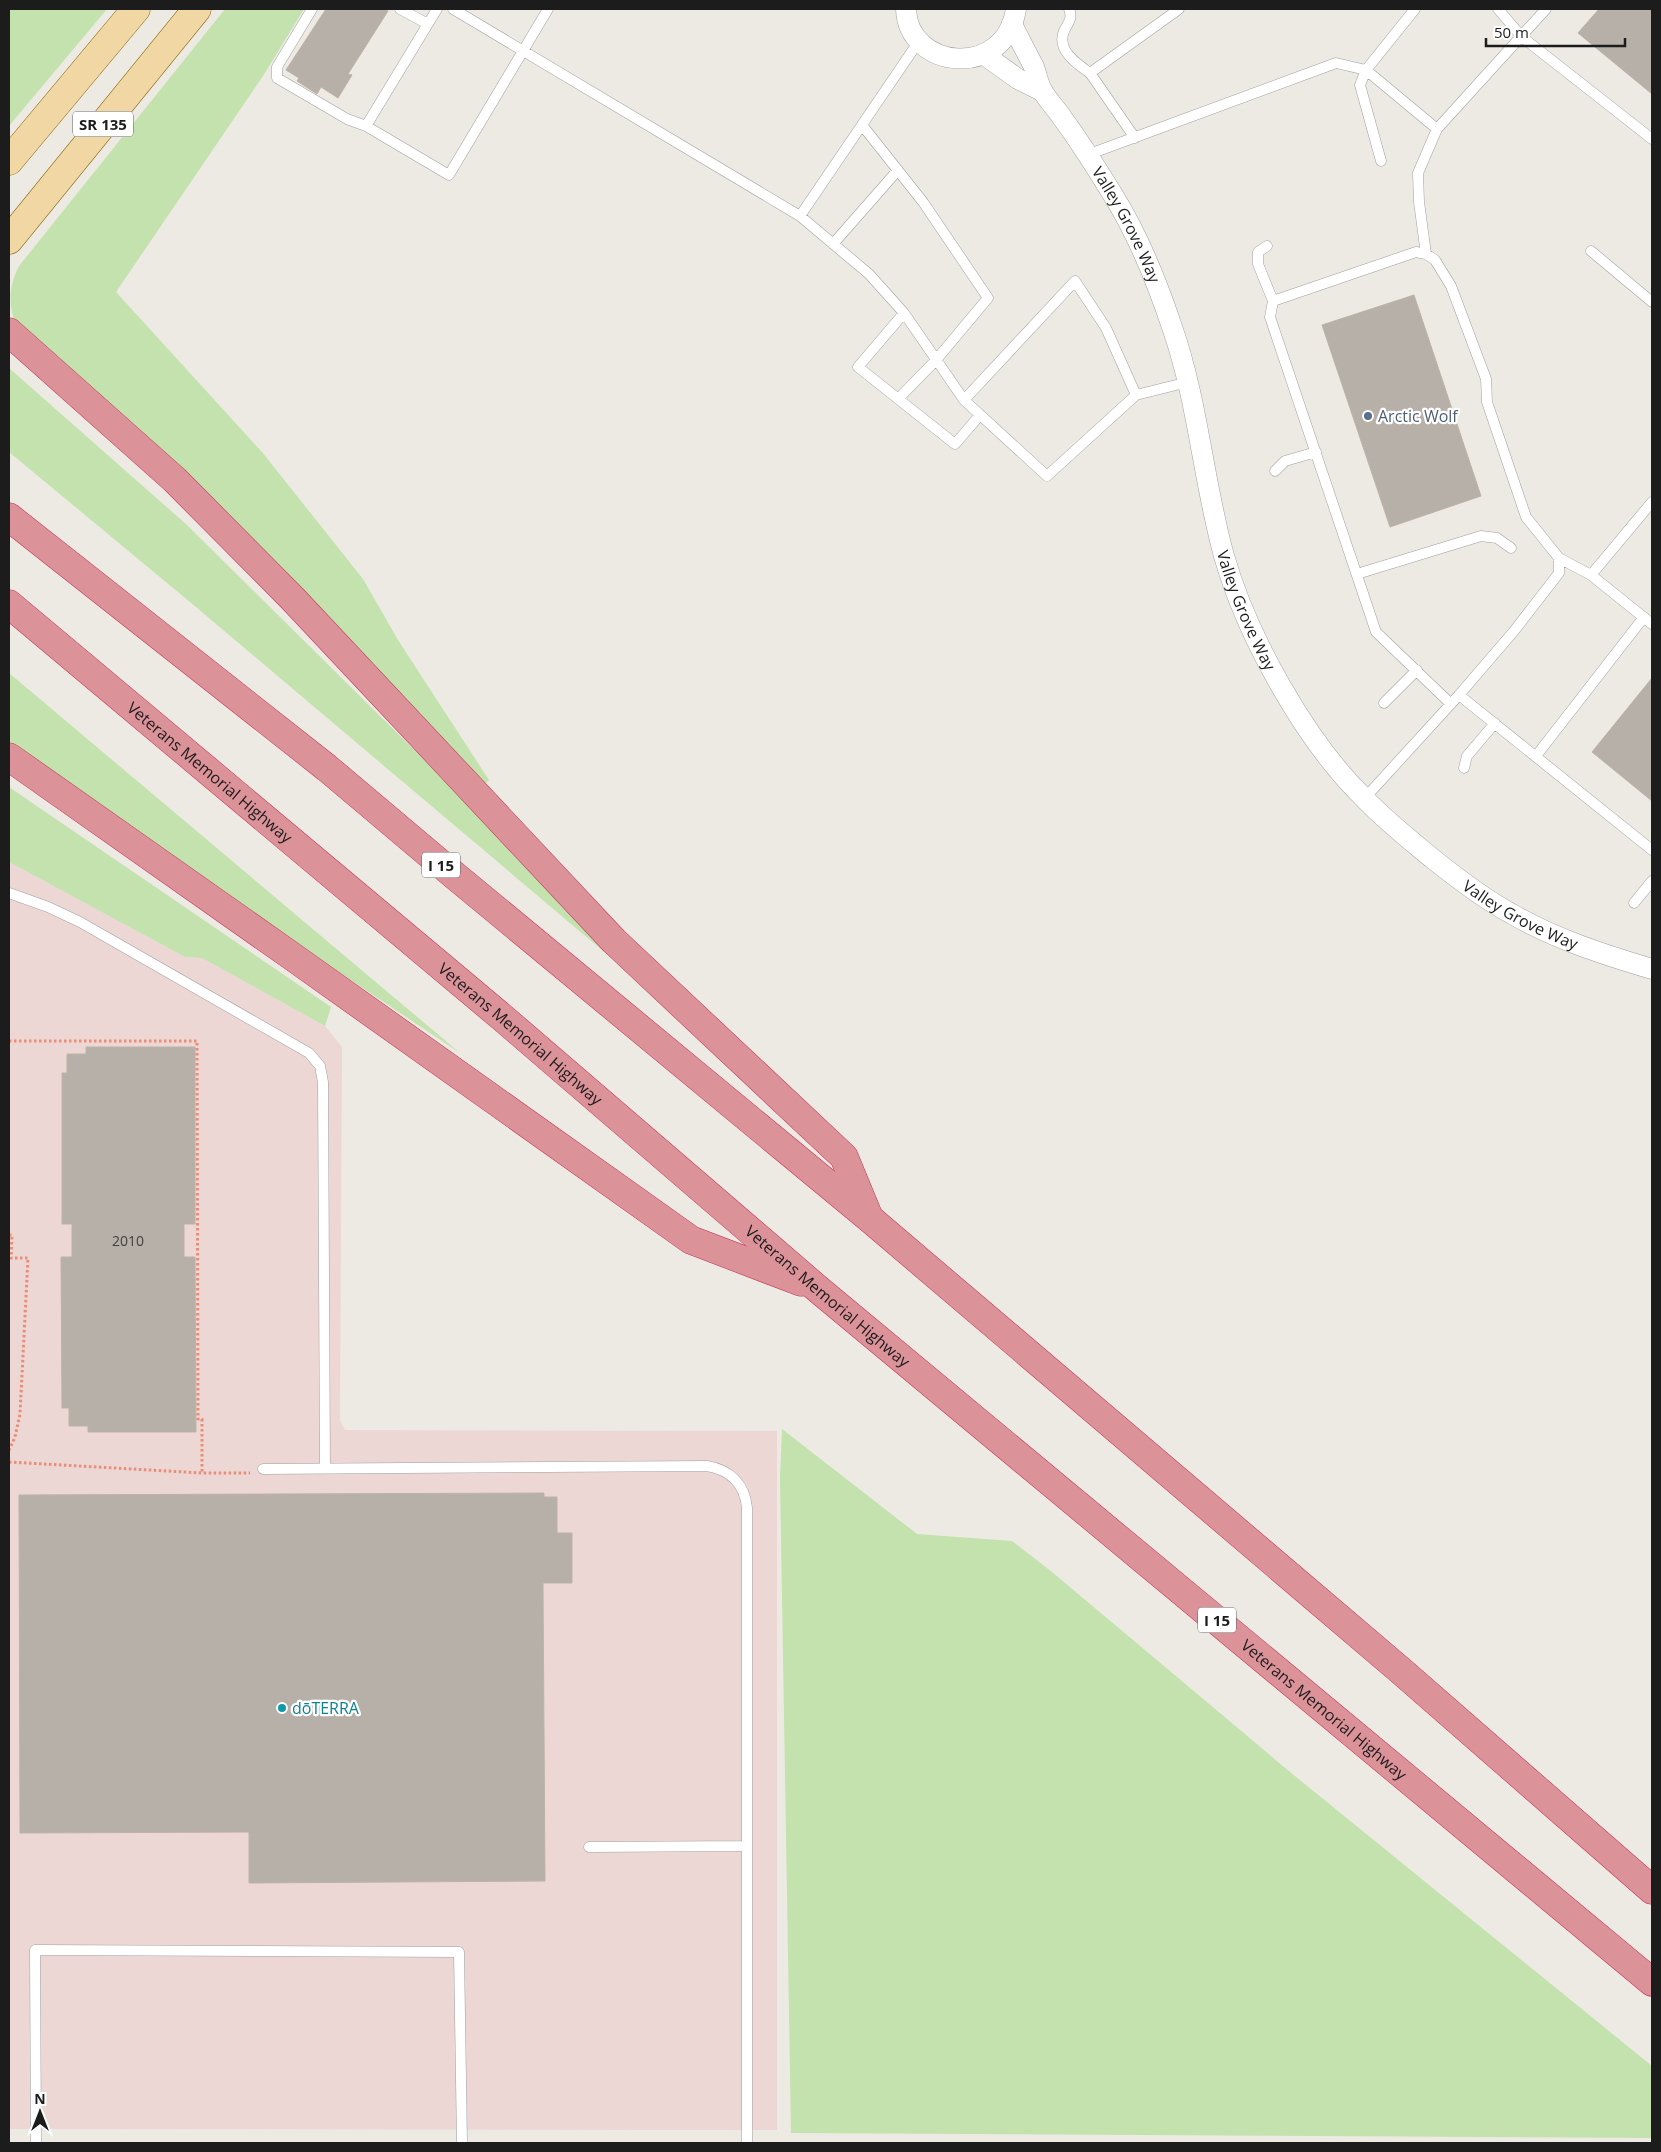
<svg xmlns="http://www.w3.org/2000/svg" width="1661" height="2152" viewBox="0 0 1661 2152" font-family="'Open Sans',sans-serif">
  <style>
    .commercial { fill: #ecd7d4 }
    .grass { fill: #c3e2ae }
    .building { fill: #b6b0a9; stroke: #bdb3a7 }
    .lines { fill: none; stroke-linecap: round; stroke-linejoin: round }
    .service-casing { stroke: #a0a0a0; stroke-width: 11 }
    .minor-casing { stroke: #a0a0a0; stroke-width: 21 }
    .primary-casing { stroke: #85690f; stroke-width: 29 }
    .motorway-casing { stroke: #c5365a; stroke-width: 29 }
    .path { stroke: #ea8d76; stroke-width: 3; stroke-dasharray: 2.5 2.5; stroke-linecap: butt }
    .service { stroke: #fff; stroke-width: 10 }
    .minor { stroke: #fff; stroke-width: 20 }
    .primary { stroke: #f1d7a3; stroke-width: 28 }
    .motorway { stroke: #dc9299; stroke-width: 28 }
    .service-dot { fill: #5c6f8a; stroke: #fff; stroke-width: 2 }
    .culture-dot { fill: #0f9aa8; stroke: #fff; stroke-width: 2 }
    .labels { text-anchor: middle; dominant-baseline: central; stroke-width: 4.5; stroke-linejoin: round; paint-order: stroke }
    .number-label { font-size: 14px; fill: #42413f }
    .shield { fill: #fff; stroke: #606060; stroke-width: 1 }
    .shield-label { font-size: 15px; font-weight: bold; fill: #1c1c1c }
    .street-label { font-size: 16px; fill: #1c1c1c; stroke: #fff }
    .service-label { font-size: 16px; fill: #4e5e75; stroke: #fff; text-anchor: start }
    .culture-label { font-size: 16px; fill: #0d838f; stroke: #fff; text-anchor: start }
  </style>
  <rect width="100%" height="100%" fill="#edeae3"/>
  <path class="commercial" d="M 9,862 L 185,957 L 202,958 L 325,1026 L 342,1047 L 340,1421 L 345,1430 L 777,1431 L 777,2130 L 9,2129 Z"/>
  <path class="grass" d="M 9,9 L 107,9 L 9,126 Z
    M 225,9 L 304,9 L 263,76 L 116,292 L 262,452 L 363,579 L 398,640 L 489,780 L 484,785 L 363,660 L 284,569 L 220,507 L 15,323 C 8,302 9,286 19,266 Z
    M 9,368 L 187,525 L 579,913 L 654,994 L 190,602 L 9,452 Z
    M 9,673 L 460,1053 L 303,948 L 9,743 Z
    M 9,787 L 331,1007 L 325,1026 L 202,958 L 185,957 L 9,862 Z
    M 782,1429 L 917,1534 L 1012,1541 L 1052,1572 L 1290,1772 L 1652,2066 L 1652,2138 L 791,2133 L 780,1478 Z"/>
  <path class="building" d="M 326,9 L 384,9 L 388,11 L 348,74 L 352,75 L 338,98 L 321,87 L 317,94 L 297,81 L 299,78 L 286,70 Z
    M 1599,9 L 1652,9 L 1652,94 L 1578,33 Z
    M 1414,295 L 1481,496 L 1390,527 L 1322,325 Z
    M 1652,678 L 1652,801 L 1592,752 Z
    M 86,1047 L 195,1047 L 195,1224 L 184,1224 L 184,1257 L 195,1257 L 196,1432 L 88,1432 L 88,1426 L 69,1426 L 69,1408 L 62,1408 L 61,1257 L 72,1257 L 72,1224 L 62,1224 L 62,1073 L 67,1073 L 67,1054 L 86,1054 Z
    M 544,1493 L 544,1497 L 557,1497 L 557,1533 L 572,1533 L 572,1583 L 543,1583 L 545,1881 L 249,1883 L 249,1832 L 20,1833 L 19,1495 Z"/>
  <g class="lines">
    <g class="service-casing">
      <path id="service" d="M 312,9 L 277,67 L 277,78 L 347,119 L 366,126
        M 400,9 L 428,24
        M 437,9 L 366,126 L 449,175 L 548,9
        M 453,9 L 800,216 L 869,274 L 904,313 L 964,400 L 1047,476 L 1136,395 L 1188,382
        M 1069,9 C 1073,18 1068,23 1064,31 C 1056,50 1077,64 1090,73
        M 1498,9 L 1522,37 L 1652,139
        M 862,125 L 923,202 L 988,298 L 936,360 L 899,398
        M 1437,129 L 1546,9
        M 1135,138 L 1090,73 L 1179,9
        M 1087,155 L 1336,63 L 1366,70 L 1437,129 L 1418,173 L 1419,202 L 1426,254
        M 1381,161 L 1360,85 L 1366,70 L 1415,9
        M 800,216 L 919,41
        M 833,244 L 898,170
        M 1267,246 L 1258,252 L 1258,264 L 1273,301
        M 1591,251 L 1652,302
        M 904,313 L 858,367 L 955,444 L 980,415
        M 964,400 L 1075,281 L 1106,328 L 1136,395
        M 1275,471 L 1285,461 L 1316,452
        M 1559,558 L 1591,575 L 1652,624
        M 1357,574 L 1481,536 L 1497,538 L 1511,548
        M 1591,575 L 1652,502
        M 1459,695 L 1652,850
        M 1384,703 L 1417,670
        M 1536,756 L 1644,617
        M 1464,768 L 1467,756 L 1495,723
        M 1364,799 L 1459,695 L 1514,631 L 1559,573 L 1559,558 L 1526,517 L 1487,402 L 1486,379 L 1451,286 L 1435,260 L 1426,254 L 1416,252 L 1273,301 L 1270,317 L 1376,632 L 1451,704
        M 9,893 L 48,907 L 80,922 L 309,1053 L 320,1066 L 323,1082 L 325,1468
        M 1634,903 L 1652,881
        M 263,1469 L 707,1466 C 730,1470 745,1484 747,1508 L 747,2143
        M 589,1847 L 747,1846
        M 36,2143 L 35,1950 L 459,1952 L 462,2143"/>
    </g>
    <g class="minor-casing">
      <g id="minor">
        <path d="M 906,9 C 908,70 1005,80 1016,9"/>
        <path id="s1" d="M 1012,24 C 1019,39 1027,53 1034,67 C 1037,75 1038,83 1042,90 C 1047,100 1057,109 1063,119 C 1081,143 1097,169 1113,195 C 1138,235 1157,282 1172,327 C 1198,401 1203,480 1224,556 C 1247,636 1305,741 1365,799 C 1386,821 1410,840 1433,859 C 1458,879 1484,899 1512,914 C 1555,939 1605,955 1652,969"/>
        <path d="M 983,54 L 1018,79 L 1042,91"/>
      </g>
    </g>
    <g class="primary-casing">
      <path id="primary" d="M 9,161 L 136,9
        M 9,240 L 197,9"/>
    </g>
    <g class="motorway-casing">
      <g id="motorway">
        <path d="M 9,332 L 175,480 L 293,599 L 614,941 L 844,1157 L 868,1215"/>
        <path d="M 9,517 L 327,768 L 454,875 L 869,1218 L 1400,1670 L 1652,1890"/>
        <path id="s2" d="M 9,604 L 504,1019 L 819,1290 L 1652,1982"/>
        <path d="M 9,757 L 293,957 L 691,1240 L 801,1282"/>
      </g>
    </g>
    <path class="path" d="M 9,1041 L 197,1041 L 198,1419 L 202,1419 L 202,1473
      M 9,1235 L 12,1235 L 11,1258 L 28,1258 L 20,1414 L 15,1437 L 9,1450
      M 9,1462 L 202,1473 L 250,1473"/>
    <use href="#service" class="service"/>
    <use href="#minor" class="minor"/>
    <use href="#primary" class="primary"/>
    <use href="#motorway" class="motorway"/>
  </g>
  <circle class="service-dot" cx="1368" cy="416" r="5"/>
  <circle class="culture-dot" cx="282" cy="1708" r="5"/>
  <g class="labels">
    <g class="number-label">
      <text x="128" y="1240">2010</text>
    </g>
    <g class="shield">
      <rect x="73" y="111.5" width="60" height="25" rx="4"/>
      <rect x="422" y="852.5" width="38" height="25" rx="4"/>
      <rect x="1198" y="1607.5" width="38" height="25" rx="4"/>
    </g>
    <g class="shield-label">
      <text x="103" y="124">SR 135</text>
      <text x="441" y="865">I 15</text>
      <text x="1217" y="1620">I 15</text>
    </g>
    <g class="street-label">
      <text stroke="none"><textPath href="#s1" startOffset="232">Valley Grove Way</textPath></text>
      <text stroke="none"><textPath href="#s1" startOffset="638">Valley Grove Way</textPath></text>
      <text stroke="none"><textPath href="#s2" startOffset="262">Veterans Memorial Highway</textPath></text>
      <text stroke="none"><textPath href="#s1" startOffset="1058">Valley Grove Way</textPath></text>
      <text stroke="none"><textPath href="#s2" startOffset="668">Veterans Memorial Highway</textPath></text>
      <text stroke="none"><textPath href="#s2" startOffset="1072">Veterans Memorial Highway</textPath></text>
      <text stroke="none"><textPath href="#s2" startOffset="1718">Veterans Memorial Highway</textPath></text>
    </g>
    <g class="service-label">
      <text x="1378" y="416">Arctic Wolf</text>
    </g>
    <g class="culture-label">
      <text x="292" y="1708">dōTERRA</text>
    </g>
  </g>
  <rect width="1661" height="2152" fill="none" stroke="#1c1c1c" stroke-width="20"/>
  <g transform="translate(40 2112)" stroke="#ffffff" stroke-width="4" paint-order="stroke">
  <path d="M0-4L9 19L0 12L-9 19Z" fill="#1c1c1c"/>
  <text y="-8" font-size="14" font-weight="bold" text-anchor="middle" fill="#1c1c1c">N</text>
  </g>
  <path d="M1486 38v8h139v-8" fill="none" stroke="#1c1c1c" stroke-width="2.5"/>
  <text x="1494" y="38" font-size="15" fill="#1c1c1c" stroke="#ffffff" stroke-width="4" paint-order="stroke">50 m</text>
</svg>
